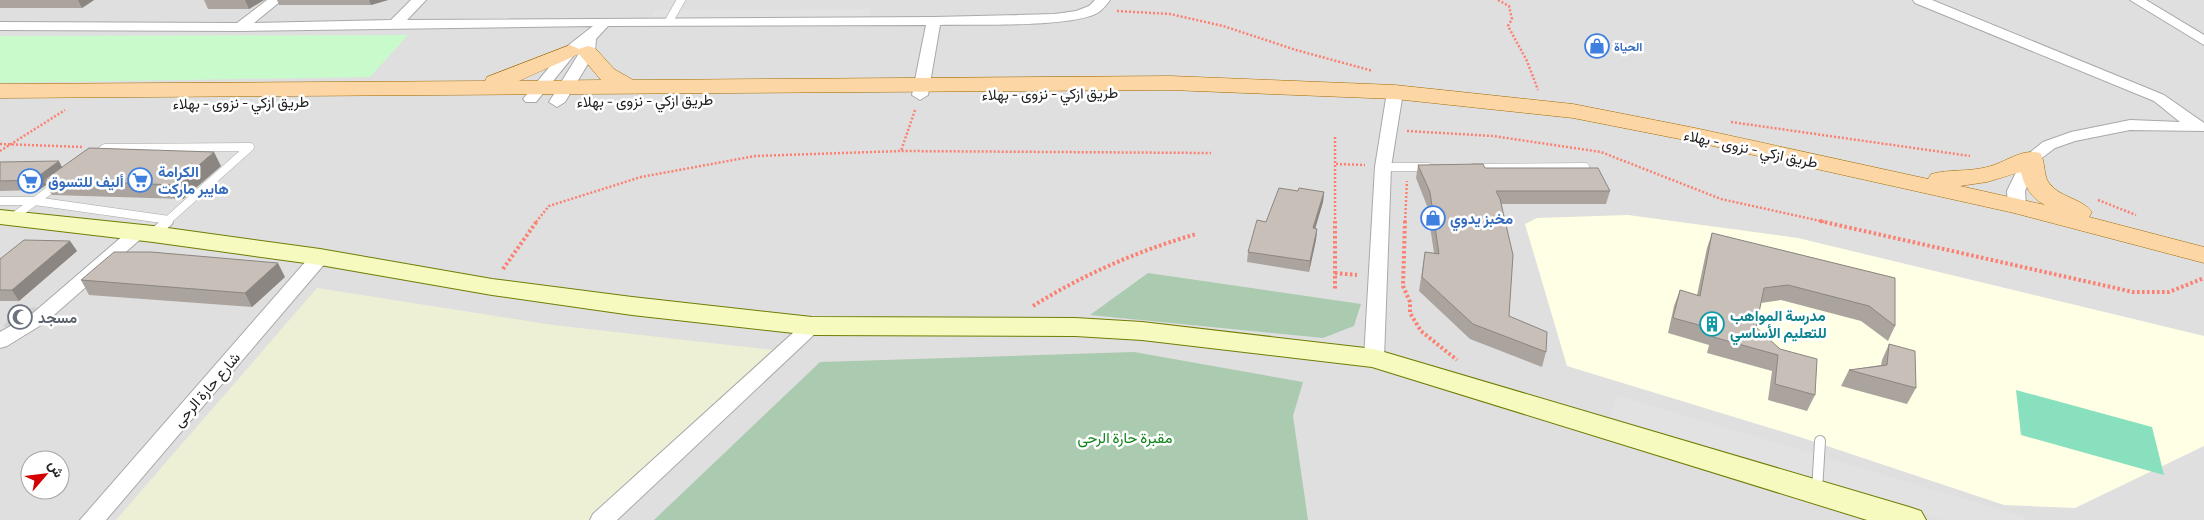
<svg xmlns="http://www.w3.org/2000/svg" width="2204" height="520" viewBox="0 0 2204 520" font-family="Commissioner,Vazirmatn,sans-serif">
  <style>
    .residential { fill: #e0dfdf; fill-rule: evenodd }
    .education { fill: #ffffe5 }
    .religious { fill: #d0d0d0 }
    .farmland { fill: #eef0d5 }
    .cemetery { fill: #aacbaf }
    .park { fill: #c8facc }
    .pitch { fill: #88e0be }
    .parking { fill: #e2e2e2 }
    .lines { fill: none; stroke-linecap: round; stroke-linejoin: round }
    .lane-far1-casing { stroke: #a9a9a9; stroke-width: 9 }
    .lane-casing { stroke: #a9a9a9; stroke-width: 12 }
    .street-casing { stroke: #a9a9a9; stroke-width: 2 }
    .secondary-casing { stroke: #707d05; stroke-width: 2 }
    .primary-casing { stroke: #a06b00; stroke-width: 1 }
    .path-far1 { stroke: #fa8072; stroke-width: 2.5; stroke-dasharray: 2 2; stroke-linecap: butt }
    .path { stroke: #fa8072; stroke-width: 4; stroke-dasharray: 2.5 2.5; stroke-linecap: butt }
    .lane-far1 { stroke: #fff; stroke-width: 8 }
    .lane { stroke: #fff; stroke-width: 10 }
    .street { fill: #fff; fill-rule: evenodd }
    .secondary { fill: #f7fabf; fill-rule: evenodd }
    .primary { fill: #fcd6a4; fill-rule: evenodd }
    .wall { fill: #aba49e }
    .shaded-wall { fill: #8b8681 }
    .building { fill: #c7bfb8; stroke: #8b8681 }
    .labels { text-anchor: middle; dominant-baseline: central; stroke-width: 5; stroke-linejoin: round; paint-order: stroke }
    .far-shop-label { font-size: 12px; font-weight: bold; fill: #366cbe; stroke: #fff; text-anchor: start }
    .street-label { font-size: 15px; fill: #222; stroke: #fff }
    .shop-label { font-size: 15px; font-weight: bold; fill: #366cbe; stroke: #fff; text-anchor: start }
    .culture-label { font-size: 15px; font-weight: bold; fill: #0d838f; stroke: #fff; text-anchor: start }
    .worship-label { font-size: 15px; font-weight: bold; fill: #5b616d; stroke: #fff; text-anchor: start }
    .park-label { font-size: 15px; fill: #0c8416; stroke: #fff }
  </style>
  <rect width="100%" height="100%" fill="#f2efe9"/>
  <path class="residential" d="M 0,0 L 2204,0 L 2204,520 L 0,520 ZM 30,460 L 60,460 L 60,490 L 30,490 Z"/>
  <path class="education" d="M 1628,215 L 1798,238 L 2204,336 L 2204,446 L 2075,508 L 2004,505 L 1800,437 L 1567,366 L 1525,224 L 1537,218 Z"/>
  <path class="religious" d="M 37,307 L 25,324 L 3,327 L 15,310 Z"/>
  <path class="farmland" d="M 317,288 L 553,325 L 772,350 L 591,520 L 116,520 Z"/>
  <path class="cemetery" d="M 1148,273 L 1361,304 L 1354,326 L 1323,338 L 1090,315 Z
    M 1134,352 L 1303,382 L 1293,416 L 1308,520 L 654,520 L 820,362 Z"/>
  <path class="park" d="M 408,35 L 370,77 L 0,83 L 0,36 Z"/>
  <path class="pitch" d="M 2016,390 L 2152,427 L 2164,475 L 2021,435 Z"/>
  <path class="parking" d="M 870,9 L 867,19 L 650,19 L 655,10 Z
    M 1616,395 L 2025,517 L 2025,520 L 1943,520 L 1610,418 Z"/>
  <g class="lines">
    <g class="lane-far1-casing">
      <path id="lane-far1" d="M 669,21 L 681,0
        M 98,153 L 105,148 L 250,147 L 166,222
        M 1383,167 L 1428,167
        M 1473,168 L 1585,167
        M 0,201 L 35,201 L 169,220
        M 12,218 L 58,184"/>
    </g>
    <g class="lane-casing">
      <path id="lane" d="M 153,234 L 168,221
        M 1817,491 L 1820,441"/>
    </g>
    <g class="street-casing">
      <path id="street" d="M 267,0 L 282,0 L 254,23 L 391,20 L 411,0 L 426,0 L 407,20 L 934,17 L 1055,14 L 1076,11 L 1089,6 L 1095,0 L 1110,0 C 1107,4 1103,9 1099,12 C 1075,28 973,24 940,25 L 928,95 L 920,100 L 912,95 L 926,25 L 608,26 L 596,39 L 595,52 L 565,102 L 557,107 L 549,102 L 581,50 L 575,54 L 536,102 L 526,102 L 523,99 L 565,48 L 593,26 L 240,31 L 0,30 L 0,22 L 237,23 Z
        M 1913,0 L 1932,0 L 2164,95 L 2204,123 L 2204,131 L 2130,130 L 2075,141 L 2055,148 L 2038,161 L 2025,191 L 2026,206 L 2023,210 L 2011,210 L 2008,206 L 2007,191 L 2023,158 L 2043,142 L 2071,132 L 2130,120 L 2180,122 L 2154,101 L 1915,3 Z
        M 2130,0 L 2146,0 L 2204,35 L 2204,45 Z
        M 1395,87 L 1403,92 L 1391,167 L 1384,358 L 1381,363 L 1374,365 L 1367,363 L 1364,358 L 1375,167 L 1387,92 Z
        M 138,227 L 144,228 L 147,232 L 144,236 L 46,322 L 7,346 L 0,348 L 0,332 L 32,314 L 132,228 Z
        M 320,251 L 327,253 L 329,257 L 327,261 L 106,520 L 80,520 L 313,253 Z
        M 812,320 L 819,322 L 822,326 L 819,330 L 617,520 L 590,520 L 593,514 L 805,322 Z"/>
    </g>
    <g class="secondary-casing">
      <path id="secondary" d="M 0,210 L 153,226 L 320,249 L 492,279 L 632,297 L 812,317 L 1075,318 L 1142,322 L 1374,349 L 1909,507 L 1921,511 L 1926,520 L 1867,520 L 1372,367 L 1142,340 L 1075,336 L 812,335 L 632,315 L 492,295 L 320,265 L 153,242 L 0,224 Z"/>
    </g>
    <g class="primary-casing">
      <path id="primary" d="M 570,45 L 579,49 L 588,46 L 595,48 L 614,69 L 633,80 L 1170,76 L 1395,85 L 1573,104 L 1695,128 L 1928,179 L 1931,174 C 1949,169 1968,172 1987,167 C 2005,163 2021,148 2040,153 C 2046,162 2043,175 2049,183 C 2060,198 2082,198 2092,212 L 2089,217 L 2204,247 L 2204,263 L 2014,213 L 1695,142 L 1573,118 L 1395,99 L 1170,90 L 0,98 L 0,84 L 485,81 L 487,77 ZM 579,54 L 601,80 L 519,81 ZM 2021,172 C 2024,186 2032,199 2045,205 L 1960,186 L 1987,182 Z"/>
    </g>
    <path class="path-far1" d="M 1498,0 L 1509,6 L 1512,19 L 1508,26 L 1527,61 L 1538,90
      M 1117,11 L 1170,14 L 1223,26 L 1296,50 L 1373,71
      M 915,110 L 901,151 L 1211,153
      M 1731,122 L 1970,156
      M 1407,131 L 1493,136 L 1601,152 L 1721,199 L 1825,222
      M 1335,137 L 1335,222
      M 0,144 L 84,147
      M 0,151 L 65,110
      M 1336,164 L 1365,165
      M 2098,200 L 2136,215
      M 536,222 L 549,206 L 641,177 L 755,156 L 901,151
      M 1405,222 L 1407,181"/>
    <path class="path" d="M 1335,221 L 1335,291
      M 1405,221 L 1403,286 L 1410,302 L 1410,313 L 1421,331 L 1457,360
      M 1820,221 L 2133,292 L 2169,292 L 2204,278
      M 503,269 L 537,221
      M 1335,273 L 1357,275
      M 1033,306 C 1084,274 1138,251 1196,234"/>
    <use href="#lane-far1" class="lane-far1"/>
    <use href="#lane" class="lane"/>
    <use href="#street" class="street"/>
    <use href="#secondary" class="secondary"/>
    <use href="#primary" class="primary"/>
  </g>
  <path class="wall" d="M 0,0 L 94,0 L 82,8 L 0,8 Z
    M 204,0 L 264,0 L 249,9 L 208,9 Z
    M 277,0 L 388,0 L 371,5 L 279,5 Z
    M 0,162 L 62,167 L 221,166 L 183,199 L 52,195 L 46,185 L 39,190 L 0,191 Z
    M 1418,165 L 1485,168 L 1610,191 L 1606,204 L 1502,204 L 1509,316 L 1546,352 L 1542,367 L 1470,339 L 1419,291 L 1425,252 L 1434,253 L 1427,206 L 1416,178 Z
    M 1298,191 L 1324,192 L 1323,202 L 1315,229 L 1317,229 L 1316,240 L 1309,272 L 1247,262 L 1248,252 L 1266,222 Z
    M 1712,233 L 1895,278 L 1895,326 L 1888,341 L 1861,321 L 1781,300 L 1761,303 L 1756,327 L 1815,395 L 1807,411 L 1768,400 L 1772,371 L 1707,353 L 1709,345 L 1668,333 L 1674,306 L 1680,290 L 1697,295 L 1707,248 Z
    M 70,241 L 77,251 L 19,301 L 0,301 L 0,259 Z
    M 285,277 L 252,307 L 89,295 L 81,280 Z
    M 1889,344 L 1916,388 L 1907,404 L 1841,386 L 1849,370 L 1881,365 L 1882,360 Z"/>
  <path class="shaded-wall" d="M 78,0 L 94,0 L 82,8 Z
    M 245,0 L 264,0 L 249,9 Z
    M 369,0 L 388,0 L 371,5 Z
    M 214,152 L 221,166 L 183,199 L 176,185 Z
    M 59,161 L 64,171 L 44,180 L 46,185 L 39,190 L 33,180 Z
    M 1324,192 L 1323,202 L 1312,239 L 1313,228 Z
    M 1317,229 L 1316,240 L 1309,272 L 1310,261 Z
    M 70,241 L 77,251 L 19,301 L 12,290 Z
    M 278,263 L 285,277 L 252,307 L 245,293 Z"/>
  <path class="building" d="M 89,148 L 214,152 L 176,185 L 44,180 Z
    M 59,161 L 33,180 L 0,181 L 0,162 Z
    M 1483,164 L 1485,168 L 1598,168 L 1610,191 L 1496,191 L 1500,199 L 1513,255 L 1509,316 L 1547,332 L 1546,352 L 1473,324 L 1422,277 L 1425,252 L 1439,254 L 1430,192 L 1418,165 Z
    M 1279,188 L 1298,191 L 1299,188 L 1324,192 L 1313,228 L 1317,229 L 1310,261 L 1248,252 L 1257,220 L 1266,222 Z
    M 1712,233 L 1895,278 L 1895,326 L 1869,306 L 1788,285 L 1764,288 L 1756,327 L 1780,349 L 1817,359 L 1815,395 L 1775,384 L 1778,355 L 1713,337 L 1714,329 L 1673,318 L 1680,290 L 1700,296 Z
    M 24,240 L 70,241 L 12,290 L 0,290 L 0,259 Z
    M 114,252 L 151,252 L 278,263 L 245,293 L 81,280 Z
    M 1889,344 L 1915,351 L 1916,388 L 1849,370 L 1887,365 Z"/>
  <defs>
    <g id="shop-ring" transform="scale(1.25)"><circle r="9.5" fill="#fff" stroke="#3f7fe0" stroke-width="1.5"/><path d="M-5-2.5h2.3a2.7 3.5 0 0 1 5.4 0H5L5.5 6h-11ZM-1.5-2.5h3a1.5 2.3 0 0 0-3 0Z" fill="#3f7fe0"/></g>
    <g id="supermarket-ring" transform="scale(1.25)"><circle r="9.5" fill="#fff" stroke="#3f7fe0" stroke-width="1.5"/><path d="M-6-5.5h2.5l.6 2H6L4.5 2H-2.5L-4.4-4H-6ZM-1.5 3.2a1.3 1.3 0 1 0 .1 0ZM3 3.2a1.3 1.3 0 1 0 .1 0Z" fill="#3f7fe0"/></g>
    <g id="mosque-ring" transform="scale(1.25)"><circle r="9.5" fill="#fff" stroke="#6b7280" stroke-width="1.5"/><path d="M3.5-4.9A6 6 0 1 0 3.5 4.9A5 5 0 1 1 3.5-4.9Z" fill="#6b7280"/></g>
    <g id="building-ring" transform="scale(1.25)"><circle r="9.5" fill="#fff" stroke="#0f9aa8" stroke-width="1.5"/><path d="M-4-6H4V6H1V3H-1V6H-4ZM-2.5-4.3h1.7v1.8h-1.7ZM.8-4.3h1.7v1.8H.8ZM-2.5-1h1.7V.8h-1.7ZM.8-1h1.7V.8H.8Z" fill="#0f9aa8"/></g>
  </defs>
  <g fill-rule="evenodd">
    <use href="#shop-ring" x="1597" y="46"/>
    <use href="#supermarket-ring" x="140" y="180"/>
    <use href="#supermarket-ring" x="30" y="181"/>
    <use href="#shop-ring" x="1433" y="218"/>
    <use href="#mosque-ring" x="20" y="317"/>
    <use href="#building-ring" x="1712" y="324"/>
  </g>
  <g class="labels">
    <g class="far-shop-label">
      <text x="1614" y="46">الحياة</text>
    </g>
    <g class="street-label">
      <text transform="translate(1050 93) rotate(-1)">طريق ازكي - نزوى - بهلاء</text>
      <text transform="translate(645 100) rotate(-1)">طريق ازكي - نزوى - بهلاء</text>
      <text transform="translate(241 102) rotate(-1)">طريق ازكي - نزوى - بهلاء</text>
      <text transform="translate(1751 148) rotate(12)">طريق ازكي - نزوى - بهلاء</text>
      <text transform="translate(206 389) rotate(-49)">شارع حارة الرحى</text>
    </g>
    <g class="shop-label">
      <text x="158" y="171">الكرامة<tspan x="158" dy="17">هايبر ماركت</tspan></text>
      <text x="48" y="181">أليف للتسوق</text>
      <text x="1450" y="218">مخبز يدوي</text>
    </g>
    <g class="culture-label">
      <text x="1730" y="315">مدرسة المواهب<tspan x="1730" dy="17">للتعليم الأساسي</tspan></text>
    </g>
    <g class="worship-label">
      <text x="38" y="317">مسجد</text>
    </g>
    <g class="park-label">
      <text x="1125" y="437">مقبرة حارة الرحى</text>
    </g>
  </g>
  <g transform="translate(45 475) rotate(62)"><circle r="24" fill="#ffffff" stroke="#a7a7a7"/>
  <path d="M0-4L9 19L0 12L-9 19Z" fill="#d40000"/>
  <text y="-8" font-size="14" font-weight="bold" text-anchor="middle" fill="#222222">ش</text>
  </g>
</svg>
